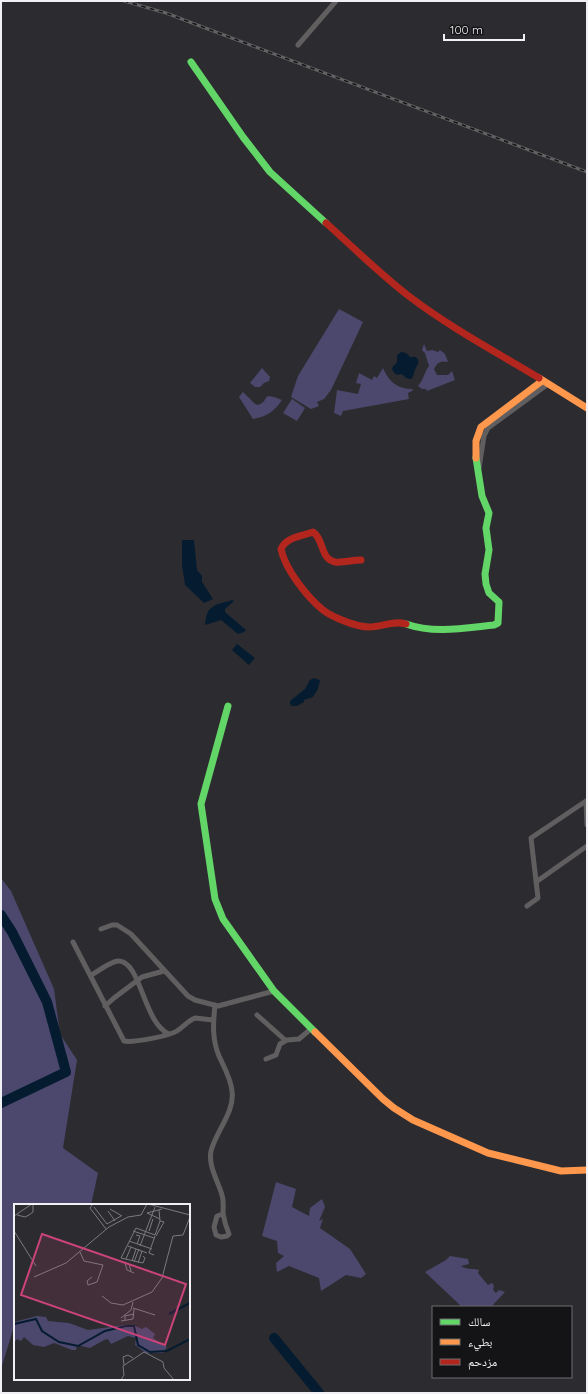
<svg xmlns="http://www.w3.org/2000/svg" width="588" height="1394" viewBox="0 0 588 1394" font-family="Quicksand,'Noto Naskh Arabic',sans-serif">
  <style>
    .green { fill: #4b476d }
    .water { fill: #051b30 }
    .lines { fill: none; stroke-linecap: round; stroke-linejoin: round }
    .river { stroke: #051b30; stroke-width: 10 }
    .street { stroke: #605e5f; stroke-width: 5 }
    .fast { stroke: #63d668; stroke-width: 7 }
    .slow { stroke: #ff974d; stroke-width: 7 }
    .jam { stroke: #b3261e; stroke-width: 7 }
    .rail-casing { stroke: #626263; stroke-width: 3 }
    .rail { stroke: #141416; stroke-width: 1.5; stroke-dasharray: 4.5; stroke-linecap: butt }
    .inset-river { fill: none; stroke: #051b30; stroke-width: 2 }
    .inset-road { fill: none; stroke: #7b7b7f; stroke-width: 1 }
    .view { fill: #cb437a; fill-opacity: 0.15; stroke: #cb437a; stroke-width: 2 }
    .inset-edge { fill: none; stroke: #f1f1f5; stroke-width: 2 }
  </style>
  <rect width="100%" height="100%" fill="#2c2c30"/>
  <path class="green" d="M 339,309 L 363,322 L 331,390 L 324,399 L 317,402 L 319,406 L 311,409 L 291,397 L 298,376 Z
    M 424,344 L 427,351 L 432,350 L 438,352 L 440,350 L 445,354 L 448,362 C 440,360 437,363 434,369 L 437,375 L 448,375 L 452,371 L 455,380 L 427,391 L 426,389 L 422,389 L 418,386 C 424,379 424,373 429,366 L 425,353 L 422,350 Z
    M 262,368 L 270,377 L 269,381 L 264,383 L 260,387 L 255,387 L 250,383 Z
    M 383,368 C 389,382 397,389 413,389 L 412,391 L 408,393 L 409,399 L 343,411 L 341,416 L 334,413 L 337,390 L 358,394 L 361,384 L 356,383 L 359,373 L 372,380 L 374,376 L 377,378 Z
    M 243,392 L 255,404 L 258,405 C 271,401 259,391 282,400 C 275,411 266,417 253,419 L 239,397 Z
    M 292,399 L 305,408 L 297,421 L 283,413 Z
    M 1,878 L 11,891 L 54,989 L 60,1034 L 77,1060 L 63,1148 L 98,1173 L 91,1205 L 15,1205 L 15,1323 L 1,1369 Z
    M 276,1182 L 296,1189 L 292,1207 L 309,1216 L 310,1208 L 322,1199 L 325,1207 L 319,1221 L 323,1219 L 320,1228 L 350,1249 L 366,1274 L 361,1278 L 346,1275 L 321,1291 L 319,1278 L 289,1266 L 277,1272 L 276,1263 L 284,1256 L 278,1253 L 277,1241 L 262,1236 Z
    M 450,1256 L 468,1259 L 469,1264 L 461,1266 C 466,1270 473,1268 479,1270 L 478,1273 L 488,1285 L 492,1283 L 494,1286 L 493,1290 L 496,1293 L 499,1290 L 505,1292 L 491,1307 L 462,1307 L 425,1272 L 446,1260 Z"/>
  <path class="water" d="M 401,352 L 406,353 L 410,357 L 416,357 C 421,363 417,364 415,370 C 413,374 415,375 411,379 L 406,378 L 402,374 C 397,376 393,374 392,368 L 397,362 L 397,355 Z
    M 182,540 L 194,540 L 197,570 L 202,576 L 202,582 L 213,599 L 204,603 L 185,585 L 182,565 Z
    M 232,600 L 234,601 L 225,609 L 225,612 L 246,630 L 244,632 L 238,634 L 221,620 L 205,625 C 206,605 215,605 232,600 Z
    M 237,644 L 255,658 L 249,665 L 232,650 Z
    M 314,678 L 320,680 L 318,689 L 313,697 L 304,700 L 304,702 L 297,706 L 292,706 L 290,704 L 290,701 L 305,689 L 310,680 Z"/>
  <g class="lines">
    <path class="river" d="M 1,915 L 12,932 L 47,1002 L 66,1072 L 1,1103
      M 274,1338 L 319,1393"/>
    <path class="street" d="M 298,45 L 336,1
      M 479,468 L 484,436 L 488,428 L 548,384
      M 536,882 L 587,846
      M 527,906 L 538,898 L 531,838 L 586,801 L 587,825
      M 101,929 L 112,925 L 117,925 L 131,934 L 188,996 L 195,1000 L 218,1006 L 274,991
      M 73,942 L 124,1041 C 133,1043 169,1036 177,1031 C 183,1027 188,1021 195,1018 L 213,1020
      M 91,975 C 99,971 109,962 118,961 C 141,960 143,1023 169,1034
      M 215,1005 C 213,1024 212,1039 219,1056 C 224,1067 231,1079 232,1091 C 235,1112 216,1131 211,1151 C 208,1166 218,1181 222,1195 C 224,1201 223,1207 223,1213 C 224,1220 226,1227 229,1234 L 227,1236 L 221,1237 L 216,1235 L 214,1227 L 217,1216 L 223,1214
      M 105,1006 L 114,998 L 142,977 L 164,971
      M 257,1015 L 285,1040 L 287,1040
      M 266,1059 L 276,1055 L 280,1044 L 287,1040 L 299,1039 L 312,1028"/>
    <path class="fast" d="M 191,62 L 243,137 L 270,172 L 326,223
      M 406,624 C 434,634 465,628 494,625 L 498,623 L 499,602 L 489,593 L 486,584 L 485,574 L 489,550 L 486,528 L 489,513 L 482,496 L 476,458
      M 228,706 L 201,804 L 215,899 L 223,919 L 274,991 L 315,1032"/>
    <path class="slow" d="M 539,378 L 587,408
      M 476,458 L 476,441 L 481,427 L 542,381
      M 315,1032 L 383,1099 L 394,1108 L 413,1120 L 488,1153 L 561,1171 L 587,1170"/>
    <path class="jam" d="M 326,223 C 354,248 381,275 410,297 C 451,328 496,352 539,378
      M 361,560 C 353,560 343,563 335,562 C 320,559 324,539 313,532 C 302,536 286,537 281,549 C 285,569 307,597 323,610 C 332,617 356,627 369,627 C 382,627 393,620 406,624"/>
    <g class="rail-casing">
      <path id="rail" d="M 124,1 L 166,13 L 200,26 L 587,172"/>
    </g>
    <use href="#rail" class="rail"/>
  </g>
  <g transform="translate(14 1204)">
    <rect width="176" height="176" fill="#2c2c30"/>
    <path d="M 23,112 L 32,113 L 34,117 L 55,119 L 74,126 L 111,121 L 119,121 L 128,125 L 132,123 L 141,130 L 139,134 L 153,143 L 149,149 L 132,149 L 121,141 L 122,134 L 114,132 L 97,140 L 94,135 L 90,136 L 76,144 L 63,141 L 62,146 L 58,146 L 40,139 L 30,143 L 19,141 L 10,133 L 7,137 L 3,135 L 0,139 L 0,118 Z" fill="#4b476d"/>
    <path class="inset-river" d="M 155,110 L 176,99M 0,120 L 22,115 L 28,127 L 45,138 L 64,142 L 91,127 L 112,122 L 120,122 L 124,141 L 136,148 L 153,147 L 176,135"/>
    <path class="inset-road" d="M 79,0 L 76,4 L 92,25M 134,0 L 176,11M 80,3 L 93,20M 96,5 L 108,12M 94,7 L 101,17M 3,11 L 11,13 L 15,11 L 19,8 L 19,0M 0,12 L 18,0M 146,15 L 133,9 L 148,5M 93,20 L 107,12M 0,27 L 22,62M 119,27 L 140,34M 135,27 L 139,15M 122,31 L 126,32 L 123,40M 141,31 L 146,17 L 145,6M 142,32 L 150,18 L 146,17M 115,37 L 138,45M 114,42 L 133,49M 126,42 L 141,3M 66,48 L 70,57 L 89,61 L 83,78 L 74,81 L 73,77 L 78,73M 140,51 L 135,49 L 141,32M 129,52 L 131,54 L 129,59 L 107,54 L 122,24 L 141,31M 112,55 L 117,43M 118,57 L 122,45M 120,58 L 125,45M 124,59 L 128,47M 117,67 L 115,60 L 111,59 L 113,66 L 120,69M 20,73 L 52,59 L 95,23 L 114,13 L 127,11 L 133,0M 88,92 L 97,99 L 109,101 L 138,88 L 148,74 L 159,32 L 169,31 L 176,13M 119,104 L 141,111M 107,114 L 117,106 L 119,98M 111,116 L 111,112 L 120,110M 107,117 L 119,115 L 120,105M 110,161 L 109,153 L 114,151 L 119,154M 107,176 L 110,171 L 109,162 L 130,148 L 149,158 L 150,164 L 160,176"/>
    <path class="view" d="M 28,30 L 172,80 L 151,141 L 7,91 Z"/>
    <rect width="176" height="176" class="inset-edge"/>
  </g>
  <rect width="588" height="1394" fill="none" stroke="#f1f1f5" stroke-width="4"/>
  <rect x="432" y="1306" width="140" height="72" fill="#141416" stroke="#6c6c6f"/>
  <rect x="440" y="1319" width="20" height="6" fill="#63d668" stroke="#6c6c6f"/>
  <text x="468" y="1326" font-size="12" fill="#f1f1f5">سالك</text>
  <rect x="440" y="1339" width="20" height="6" fill="#ff974d" stroke="#6c6c6f"/>
  <text x="468" y="1346" font-size="12" fill="#f1f1f5">بطيء</text>
  <rect x="440" y="1359" width="20" height="6" fill="#b3261e" stroke="#6c6c6f"/>
  <text x="468" y="1366" font-size="12" fill="#f1f1f5">مزدحم</text>
  <path d="M444 34v6h80v-6" fill="none" stroke="#f1f1f5" stroke-width="2"/>
  <text x="450" y="34" font-size="12" fill="#f1f1f5" stroke="#141416" stroke-width="3" paint-order="stroke">100 m</text>
</svg>
